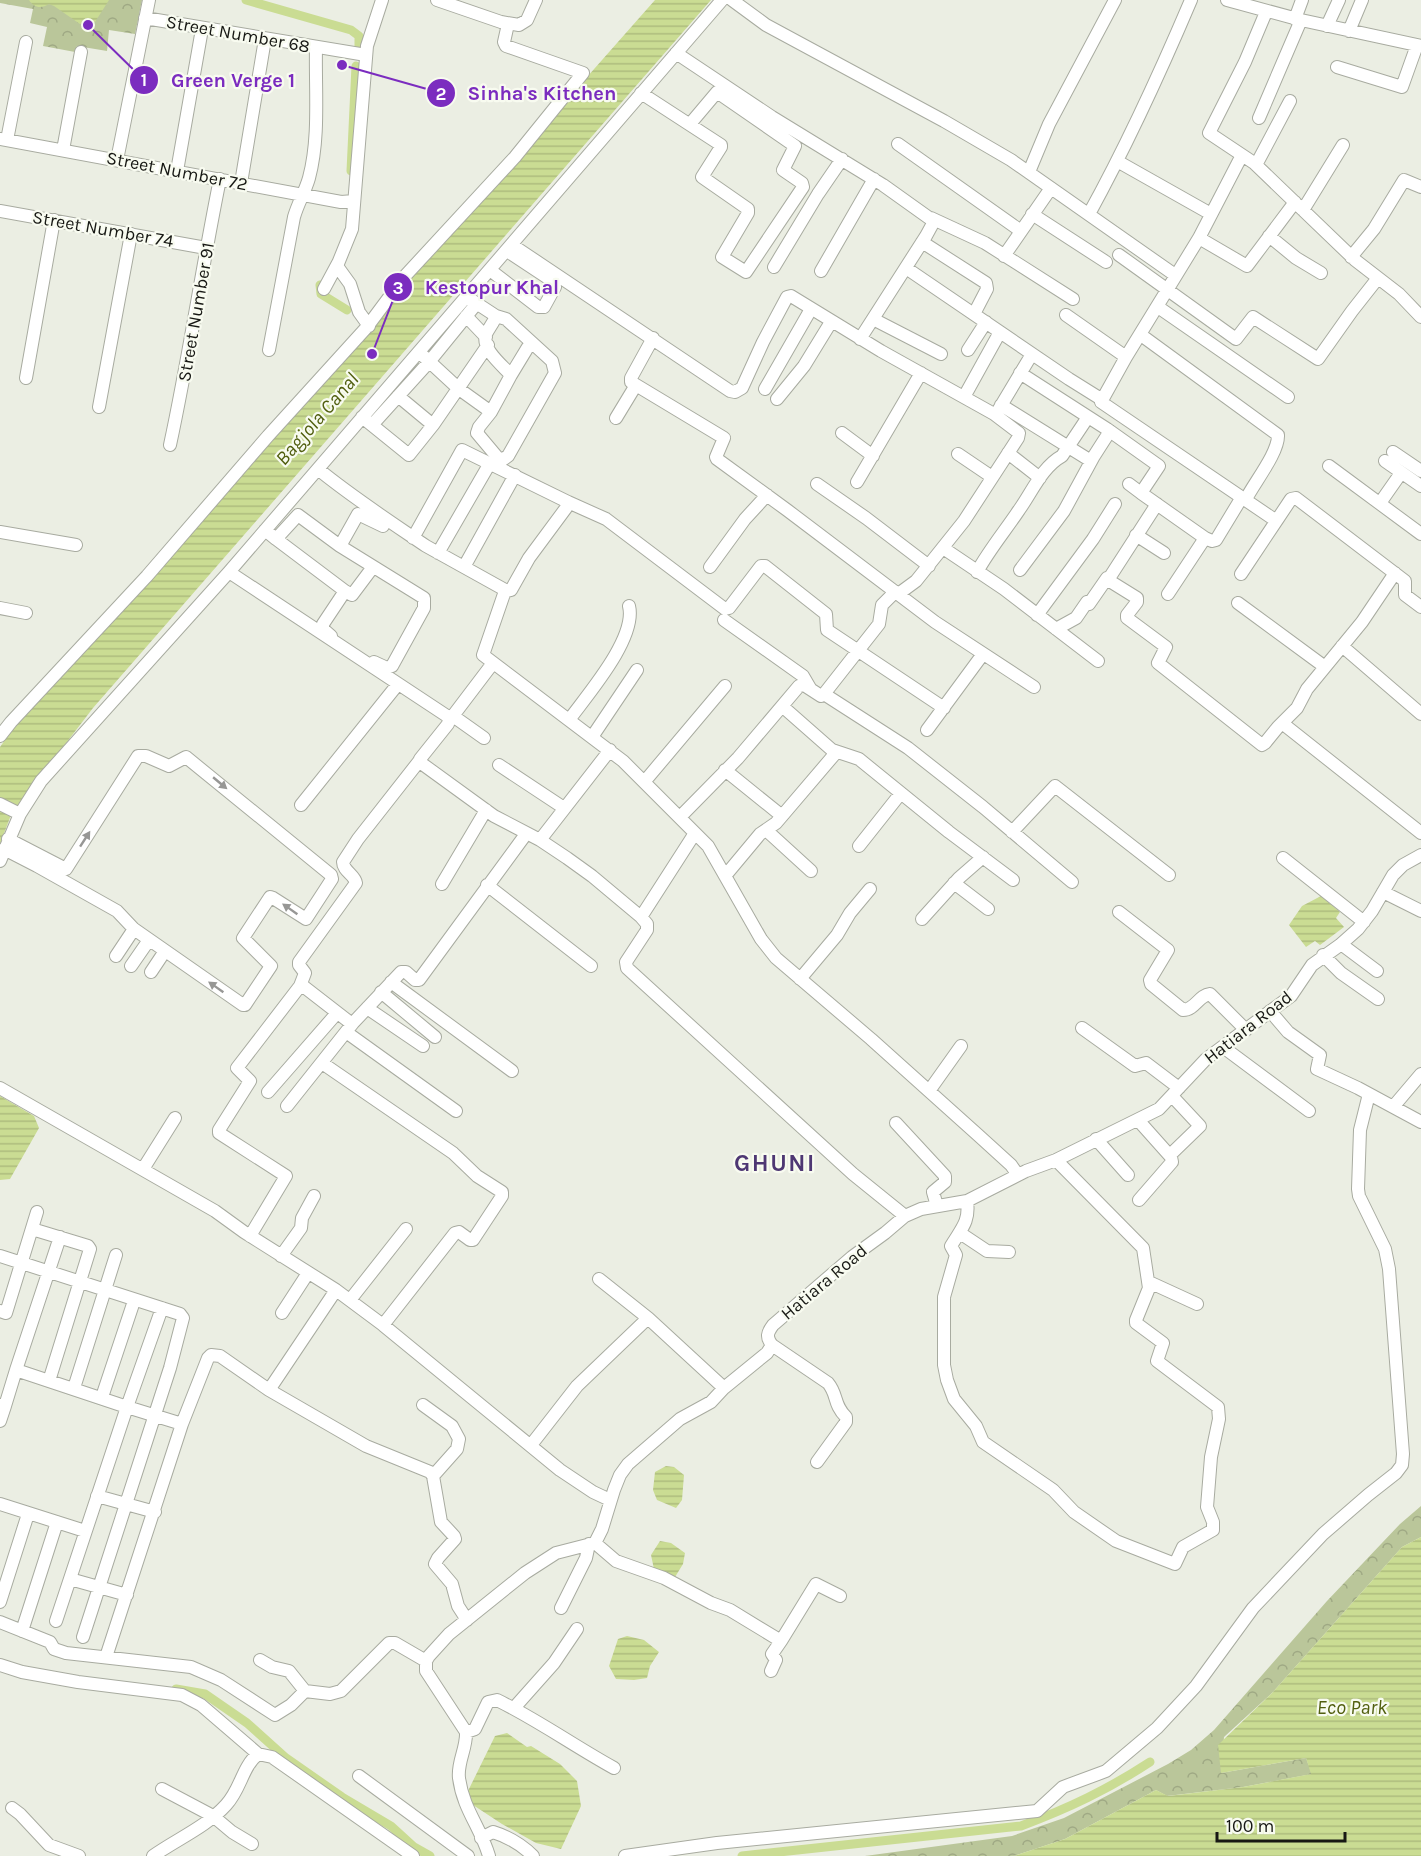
<svg xmlns="http://www.w3.org/2000/svg" width="1421" height="1856" viewBox="0 0 1421 1856" font-family="Karla,sans-serif">
  <style>
    .park { fill: url(#park-crowns) }
    .water { fill: url(#water-rules) }
    .lines { fill: none; stroke-linecap: round; stroke-linejoin: round }
    .canal { stroke: #cadc93; stroke-width: 9 }
    .minor-casing { stroke: #a8aba0; stroke-width: 14 }
    .minor { stroke: #fff; stroke-width: 12 }
    .oneway { fill: #979795 }
    .labels { text-anchor: middle; dominant-baseline: central; stroke-width: 4.5; stroke-linejoin: round; paint-order: stroke }
    .street-label { font-size: 18px; fill: #171814; stroke: #f8fbf0 }
    .water-label { font-size: 20px; font-style: italic; fill: #515f0f; stroke: #f8fbf0 }
    .district-label { font-size: 24px; font-weight: bold; letter-spacing: 1.5px; fill: #4e3773; stroke: #f8fbf0 }
    .leader { fill: none; stroke: #7b2cbf; stroke-width: 2 }
    .callout-dot { fill: #7b2cbf; stroke: #f8fbf0; stroke-width: 2 }
    .mark-label { font-size: 18px; text-anchor: middle; font-weight: bold; fill: #fff }
    .callout-label { font-size: 20px; text-anchor: middle; font-weight: bold; fill: #7b2cbf; stroke: #f8fbf0; stroke-width: 4.5; stroke-linejoin: round; paint-order: stroke }
  </style>
  <defs>
    <pattern id="park-crowns" width="20" height="18" patternUnits="userSpaceOnUse" patternTransform="scale(1.5)"><rect width="20" height="18" fill="#bac69a"/><path d="M2 6a3 3 0 1 1 6 0M12 15a3 3 0 1 1 6 0" fill="none" stroke="#9fa984"/></pattern>
    <pattern id="water-rules" width="6" height="5" patternUnits="userSpaceOnUse" patternTransform="scale(1.5)"><rect width="6" height="5" fill="#cadc93"/><path d="M0 2.5h6" fill="none" stroke="#adbc7e"/></pattern>
  </defs>
  <rect width="100%" height="100%" fill="#ebeee3"/>
  <path class="park" d="M 0,0 L 142,0 L 135,34 L 109,30 L 107,51 L 77,46 L 75,52 L 43,46 L 47,27 L 30,23 L 33,9 L 0,3 Z
    M 1421,1506 L 1421,1537 L 1402,1547 L 1272,1693 L 1224,1737 L 1221,1773 L 1306,1758 L 1312,1774 L 1243,1787 L 1167,1796 L 1156,1790 L 1065,1839 L 1014,1856 L 865,1856 L 1012,1836 L 1064,1818 L 1168,1764 L 1191,1750 L 1214,1730 L 1327,1601 L 1400,1524 Z"/>
  <path class="water" d="M 29,0 L 109,0 L 95,22 L 80,24 L 54,6 L 49,4 C 41,9 34,8 29,0 Z
    M 655,0 L 711,0 L 93,708 L 11,815 L 0,844 L 0,747 L 17,723 Z
    M 1321,896 L 1340,912 L 1336,918 L 1344,927 L 1320,945 L 1315,941 L 1306,947 L 1289,925 L 1302,906 Z
    M 0,1096 L 34,1116 L 39,1128 L 10,1179 L 0,1180 Z
    M 666,1466 L 674,1467 L 684,1475 L 682,1500 L 676,1508 L 657,1500 L 653,1490 L 655,1472 Z
    M 1421,1537 L 1421,1856 L 1014,1856 L 1065,1839 L 1156,1790 L 1168,1796 L 1243,1787 L 1311,1774 L 1306,1758 L 1221,1773 L 1218,1745 L 1272,1693 L 1402,1547 Z
    M 660,1541 L 671,1543 L 685,1553 L 683,1564 L 672,1582 L 654,1569 L 651,1555 Z
    M 627,1636 L 644,1640 L 659,1652 L 650,1666 L 647,1678 L 634,1680 L 616,1679 L 609,1666 L 618,1639 Z
    M 507,1733 L 527,1747 L 531,1746 L 560,1764 L 577,1781 L 581,1806 L 561,1849 L 536,1843 L 502,1824 L 473,1805 L 468,1791 L 495,1736 Z"/>
  <g class="lines">
    <path class="canal" d="M 246,0 L 351,30 L 359,36 L 359,49
      M 351,171 L 356,66
      M 320,285 L 321,294 L 347,310
      M 176,1689 L 205,1694 L 247,1723 L 286,1758 L 342,1797 L 391,1826 L 414,1847 L 430,1856
      M 742,1856 L 1021,1826 C 1069,1808 1107,1790 1150,1762"/>
    <g class="minor-casing">
      <path id="minor" d="M 437,0 L 501,22 L 519,25 L 527,20 L 536,0
        M 732,0 L 766,25 L 944,121 L 1011,160 L 1175,275
        M 1227,0 L 1301,20 L 1421,46
        M 1266,12 L 1245,62 L 1209,133 L 1254,163 L 1355,260 L 1399,294 L 1421,317
        M 145,18 L 366,55
        M 1295,19 L 1302,0
        M 1327,26 L 1339,0
        M 1349,31 L 1362,0
        M 676,53 L 772,117 L 883,185 L 932,220 L 932,225 L 926,236 L 860,339
        M 1337,67 L 1402,87 L 1417,45
        M 641,93 L 721,145 L 721,147 L 702,177 L 748,209 L 748,213 L 722,257 L 746,272 L 803,187 L 802,183 L 783,170 L 795,146 L 717,92 L 690,124
        M 1259,118 L 1301,20
        M 0,139 L 341,202 L 354,201
        M 7,140 L 26,42
        M 898,144 L 1021,231
        M 63,150 L 81,52
        M 1242,155 L 1199,238 L 1126,357 L 1101,402 L 1275,520 L 1277,520 L 1291,499 L 1296,498 L 1405,581 L 1405,595 L 1421,607
        M 117,160 L 149,0
        M 1117,161 L 1211,214
        M 1256,165 L 1290,101
        M 177,171 L 202,29
        M 1029,172 L 1049,124 L 1115,0
        M 241,183 L 265,39
        M 1303,210 L 1343,145
        M 0,211 L 206,248
        M 1032,214 L 1106,262
        M 1089,214 C 1127,145 1160,73 1191,0
        M 931,218 L 985,243 L 1073,299
        M 1269,236 L 1296,258 L 1321,273
        M 1199,238 L 1247,266 L 1295,202
        M 922,242 L 986,283 L 987,289 L 974,314
        M 512,245 L 730,391 L 735,392 L 742,388 L 763,342 L 787,297 L 791,296 L 881,351 L 994,414 L 1019,433 L 1018,438 L 964,521 L 916,581 L 901,592 L 894,593 L 882,605 L 879,624 L 824,694 L 821,696 L 804,685 L 799,686 L 738,758 L 680,817
        M 1119,255 L 1236,339 L 1253,317 L 1318,359 L 1352,311 L 1378,278
        M 1004,256 L 1051,188
        M 1351,257 L 1374,229 L 1404,180 L 1421,187
        M 774,267 L 818,194 L 842,159
        M 906,268 L 1069,379 L 1101,399
        M 490,270 L 538,307 L 544,307 L 555,287 L 554,282 L 507,251
        M 821,271 L 874,179
        M 324,289 L 338,263
        M 1158,307 L 1288,397
        M 1066,315 L 1126,357
        M 466,316 L 486,337
        M 873,319 L 941,354
        M 369,326 L 359,312 L 350,284 L 337,266 L 352,229 L 367,46 L 382,0
        M 1141,335 L 1278,435 C 1279,452 1254,483 1246,499
        M 653,338 L 631,378 L 631,382 L 724,438 L 716,457 L 717,459 L 787,510 L 935,622 L 1034,687
        M 269,350 L 294,217 C 298,203 305,192 309,178 C 320,137 315,90 316,47
        M 968,350 L 986,322
        M 419,352 L 459,389 L 491,412 L 511,375 C 502,365 481,349 486,334 C 489,328 494,322 496,316 L 467,297
        M 1020,373 L 1107,429 L 1159,466 L 1141,493 L 1205,538 L 1212,541 L 1216,540 L 1242,497
        M 511,375 L 531,342
        M 26,378 L 54,220
        M 765,389 L 811,309
        M 398,396 L 433,425
        M 964,397 L 1000,332
        M 777,399 L 804,366 L 831,322
        M 1001,405 L 1091,461
        M 99,407 L 131,234
        M 999,409 L 1032,354
        M 491,412 L 479,427 L 477,433 L 498,458 L 504,459 L 508,456 L 555,373 L 552,361 L 506,319 L 496,316
        M 362,417 L 409,455 L 433,425 L 488,345
        M 616,418 L 636,385
        M 372,425 L 429,362 L 477,303
        M 842,433 L 873,456
        M 170,445 C 189,357 202,267 220,179
        M 1393,452 L 1421,471
        M 1008,453 L 1040,478
        M 958,454 L 992,477
        M 1385,461 L 1421,486
        M 1329,466 L 1421,534
        M 318,469 C 352,497 389,521 426,546 L 507,591 L 511,590 L 529,558 L 566,508 L 568,502 L 462,450 L 413,538
        M 857,482 L 921,373
        M 817,484 L 866,518 L 929,566
        M 1129,484 L 1141,493
        M 568,502 L 606,519 L 725,609 L 729,608 L 761,566 L 765,566 L 826,614 L 827,630 L 944,708
        M 1380,503 L 1401,473
        M 1157,504 L 1108,580 L 1137,598 L 1137,602 L 1127,615 L 1127,618 L 1166,647 L 1158,663 L 1262,745 L 1265,743 L 1278,727 L 1297,708 L 1307,689 L 1362,622 L 1395,573
        M 265,530 L 276,539 L 298,515 L 340,546 L 424,598 L 424,608 L 392,666 L 387,668 L 374,662
        M 0,532 L 76,545
        M 1136,535 L 1164,553
        M 276,539 L 345,591
        M 340,546 L 358,514 L 383,526
        M 943,548 L 1004,589 L 1098,661
        M 438,553 L 490,463
        M 464,567 L 515,475
        M 710,567 L 745,519 L 767,495
        M 1020,570 L 1064,511 L 1094,456 L 1110,431
        M 229,572 L 447,716 L 449,719 L 448,724 L 420,759 L 421,763 L 494,816 L 540,840 L 567,858 L 592,876 L 641,917 L 647,924 L 647,930 L 626,962 L 627,968 L 853,1174 L 905,1216
        M 977,572 C 989,550 1005,531 1019,510 C 1032,492 1042,467 1062,456 L 1088,417
        M 1241,574 L 1277,520
        M 505,591 L 483,655 L 623,761 L 695,833 L 641,917
        M 1168,594 L 1205,538
        M 1238,603 L 1325,667
        M 1089,604 L 1107,578
        M 0,608 L 26,613
        M 1037,615 L 1093,539 L 1115,504
        M 724,620 L 803,676 L 810,688
        M 1056,629 L 1076,618 L 1087,602
        M 331,636 L 323,629 L 323,624 L 345,591 L 352,595 L 373,567
        M 1342,646 L 1421,714
        M 824,694 L 908,748 L 983,807 L 1072,882
        M 453,716 L 484,738
        M 569,720 C 588,694 637,638 629,606
        M 449,721 L 493,663
        M 1282,723 L 1421,833
        M 927,730 L 983,654
        M 0,736 L 11,722 L 147,576 L 268,436 L 367,327 L 405,276 L 515,157 L 583,73 L 506,46 L 504,42 L 508,24
        M 592,737 L 637,670
        M 832,750 L 859,759 L 949,832 L 1013,880
        M 499,765 L 564,808
        M 725,770 L 782,816
        M 645,781 L 725,686
        M 0,804 L 20,814
        M 301,805 L 398,684
        M 766,830 L 811,871
        M 1012,832 L 1055,786 L 1169,875
        M 695,833 L 708,846 L 761,939 L 776,958 L 871,1039 L 978,1135 L 1011,1165 L 1018,1175
        M 540,840 L 610,750
        M 859,846 L 901,793
        M 4,849 L 37,866 L 117,911 L 134,929 L 243,1005 L 245,1005 L 271,966 L 243,938 L 270,897 L 273,898 L 306,919 L 332,879 L 331,875 L 186,757 L 169,766 L 146,756 L 138,756 L 66,869 L 8,839
        M 1283,858 L 1364,922
        M 0,861 L 20,814 L 41,781 L 229,572 L 722,0
        M 725,876 L 760,834 L 776,823 L 834,755 L 832,750 L 782,706
        M 954,883 L 988,909
        M 442,884 L 486,810
        M 487,885 L 591,966
        M 1383,892 L 1421,911
        M 1119,912 L 1168,950 L 1150,980 L 1151,984 L 1183,1010 C 1195,1010 1199,995 1210,994 L 1246,1030
        M 922,919 L 959,878 L 983,857
        M 1341,944 L 1377,971
        M 1323,955 L 1341,973 L 1378,999
        M 116,956 L 134,929
        M 131,966 L 149,940
        M 151,972 L 165,951
        M 800,979 L 837,935 L 850,913 L 870,889
        M 391,982 L 512,1071
        M 300,986 L 305,973 L 299,965 L 299,962 L 356,883 C 355,875 343,871 343,862 L 358,839 L 420,760
        M 381,992 L 435,1037
        M 367,1008 L 423,1046
        M 1270,1011 L 1288,1032 L 1320,1055 L 1317,1069 L 1358,1088 L 1421,1122
        M 1082,1028 L 1135,1066 L 1146,1063 L 1179,1088
        M 346,1032 L 456,1111
        M 1223,1047 L 1309,1111
        M 322,1063 L 453,1153 L 477,1176 L 502,1192 L 502,1196 L 473,1240 L 470,1240 L 459,1232 L 455,1233 L 383,1325
        M 0,1088 L 215,1211 L 244,1232 L 336,1290 L 383,1325 L 560,1470 L 593,1492 L 610,1500
        M 929,1091 L 961,1046
        M 268,1092 L 337,1013
        M 287,1106 L 353,1023 L 401,972 L 406,972 L 415,980 L 419,980 L 526,834
        M 1393,1107 L 1421,1074
        M 1138,1120 L 1171,1157 L 1172,1162 L 1139,1200
        M 896,1123 L 945,1176 L 945,1182 L 933,1192 L 937,1206
        M 1096,1139 L 1128,1175
        M 1170,1155 L 1200,1126 L 1172,1096
        M 143,1169 L 175,1118
        M 967,1201 C 970,1222 961,1229 951,1246 L 956,1255 L 944,1297 L 944,1365 L 947,1380 L 954,1399 L 976,1426 L 983,1442 L 1053,1490 L 1074,1512 L 1116,1541 L 1175,1564 L 1183,1547 L 1213,1530 L 1213,1522 L 1207,1507 L 1211,1457 L 1219,1419 L 1218,1407 L 1157,1361 L 1163,1343 L 1136,1323 L 1136,1320 L 1149,1288 L 1143,1248 L 1056,1160
        M 32,1229 L 88,1246 L 90,1249 L 49,1381
        M 960,1233 L 987,1251 L 1009,1252
        M 250,1236 L 286,1176 L 219,1133 L 219,1130 L 250,1081 L 237,1068 L 300,986 L 303,986 L 352,1024
        M 0,1256 L 180,1314 L 183,1318 L 170,1368 L 83,1637
        M 281,1256 L 301,1228 L 302,1218 L 314,1196
        M 1149,1282 L 1197,1304
        M 350,1300 L 406,1229
        M 162,1308 L 127,1407 L 182,1424
        M 0,1311 L 6,1313 L 37,1212
        M 282,1313 L 308,1273
        M 648,1318 L 724,1388
        M 772,1345 L 828,1383 C 838,1395 833,1404 846,1417 L 846,1422 L 817,1462
        M 16,1370 L 60,1237
        M 74,1388 L 116,1255
        M 269,1390 L 336,1290
        M 102,1397 L 134,1301
        M 0,1405 L 5,1406 L 16,1370 L 127,1407 L 56,1621
        M 423,1405 L 452,1426 L 459,1439 L 457,1449 L 433,1476
        M 0,1421 L 5,1406
        M 531,1445 L 577,1386 L 648,1318 L 599,1279
        M 97,1496 L 155,1512
        M 0,1504 L 85,1531
        M 595,1543 L 616,1561 L 664,1578 L 711,1603 L 730,1610 L 781,1641 L 816,1584 L 840,1596
        M 70,1579 L 127,1595
        M 0,1602 L 28,1514
        M 561,1608 L 586,1558 L 589,1544
        M 0,1622 L 50,1642 L 54,1649 L 66,1653 L 191,1667 L 221,1680 L 275,1715 L 291,1705 L 305,1691 L 330,1694 L 341,1691 L 389,1643 L 395,1643 L 426,1661
        M 22,1631 L 57,1522
        M 106,1657 L 182,1424 L 208,1358 L 211,1355 L 220,1356 L 269,1390 L 366,1446 L 430,1472 L 433,1476 L 441,1522 L 454,1536 L 455,1539 L 438,1558 L 435,1564 L 452,1584 L 458,1606 L 467,1620
        M 260,1660 L 272,1667 L 289,1671 L 305,1691
        M 0,1665 L 22,1672 L 78,1682 L 182,1695 L 201,1705 L 258,1754
        M 771,1671 L 776,1660 L 772,1654 L 781,1641
        M 514,1708 L 554,1663 L 577,1629
        M 466,1732 L 475,1729 L 488,1702 L 497,1700 C 538,1720 574,1746 614,1768
        M 359,1776 L 468,1856
        M 162,1789 L 213,1816 L 232,1832 L 252,1844
        M 12,1808 L 20,1814 L 49,1845 L 79,1856
        M 481,1838 L 493,1832 C 509,1837 521,1844 533,1856
        M 153,1856 C 177,1839 206,1827 226,1805 C 241,1789 242,1767 258,1754 L 272,1757 L 413,1856
        M 489,1856 C 481,1828 463,1809 459,1778 C 457,1762 467,1748 466,1732 L 426,1671 L 426,1661 L 429,1656 L 449,1634 L 525,1573 L 556,1553 L 595,1543 L 602,1529 L 614,1490 L 620,1475 L 628,1464 L 680,1419 L 711,1402 L 724,1388 L 767,1353 L 772,1345 C 766,1337 767,1333 773,1325 L 852,1257 L 885,1233 L 905,1216 L 921,1209 L 967,1201 L 1026,1171 L 1056,1160 L 1159,1109 L 1206,1059 L 1291,996 L 1312,965 L 1340,945 L 1358,929 L 1372,911 L 1393,875 L 1403,865 L 1421,855
        M 625,1856 L 717,1843 L 1037,1811 L 1063,1787 L 1106,1771 L 1157,1728 L 1196,1686 L 1253,1608 L 1323,1534 L 1368,1495 L 1396,1473 L 1402,1465 L 1403,1454 L 1389,1269 L 1385,1249 L 1359,1196 L 1358,1189 L 1360,1130 L 1369,1094"/>
    </g>
    <use href="#minor" class="minor"/>
  </g>
  <defs><path id="oneway-solid" d="M-6-.8H1V-3.2L6.5 0L1 3.2V.8H-6Z" transform="scale(1.5)"/></defs>
  <g class="oneway">
    <use href="#oneway-solid" transform="translate(220 783) rotate(40)"/>
    <use href="#oneway-solid" transform="translate(85 839) rotate(-57)"/>
    <use href="#oneway-solid" transform="translate(290 909) rotate(-145)"/>
    <use href="#oneway-solid" transform="translate(216 987) rotate(-145)"/>
  </g>
  <g class="labels">
    <g class="street-label">
      <text transform="translate(238 34) rotate(10)">Street Number 68</text>
      <text transform="translate(177 171) rotate(11)">Street Number 72</text>
      <text transform="translate(103 229) rotate(10)">Street Number 74</text>
      <text transform="translate(196 312) rotate(-80)">Street Number 91</text>
      <text transform="translate(1248 1027) rotate(-38)">Hatiara Road</text>
      <text transform="translate(824 1282) rotate(-40)">Hatiara Road</text>
    </g>
    <g class="water-label">
      <text transform="translate(317 419) rotate(-49)">Bagjola Canal</text>
      <text x="1352" y="1707">Eco Park</text>
    </g>
    <g class="district-label">
      <text x="775" y="1163">GHUNI</text>
    </g>
  </g>
  <path class="leader" d="M88 25L144 80M342 65L441 93M372 354L398 287"/>
  <g class="callout-dot">
    <circle cx="88" cy="25" r="6"/>
    <circle cx="342" cy="65" r="6"/>
    <circle cx="372" cy="354" r="6"/>
    <circle cx="144" cy="80" r="15"/>
    <circle cx="441" cy="93" r="15"/>
    <circle cx="398" cy="287" r="15"/>
  </g>
  <g class="mark-label">
    <text x="144" y="86">1</text>
    <text x="441" y="100">2</text>
    <text x="398" y="294">3</text>
  </g>
  <g class="callout-label">
    <text x="233" y="87">Green Verge 1</text>
    <text x="542" y="100">Sinha's Kitchen</text>
    <text x="492" y="294">Kestopur Khal</text>
  </g>
  <path d="M1217 1832v9h128v-9" fill="none" stroke="#171814" stroke-width="3"/>
  <text x="1226" y="1832" font-size="18" fill="#171814" stroke="#f8fbf0" stroke-width="4.5" paint-order="stroke">100 m</text>
</svg>
